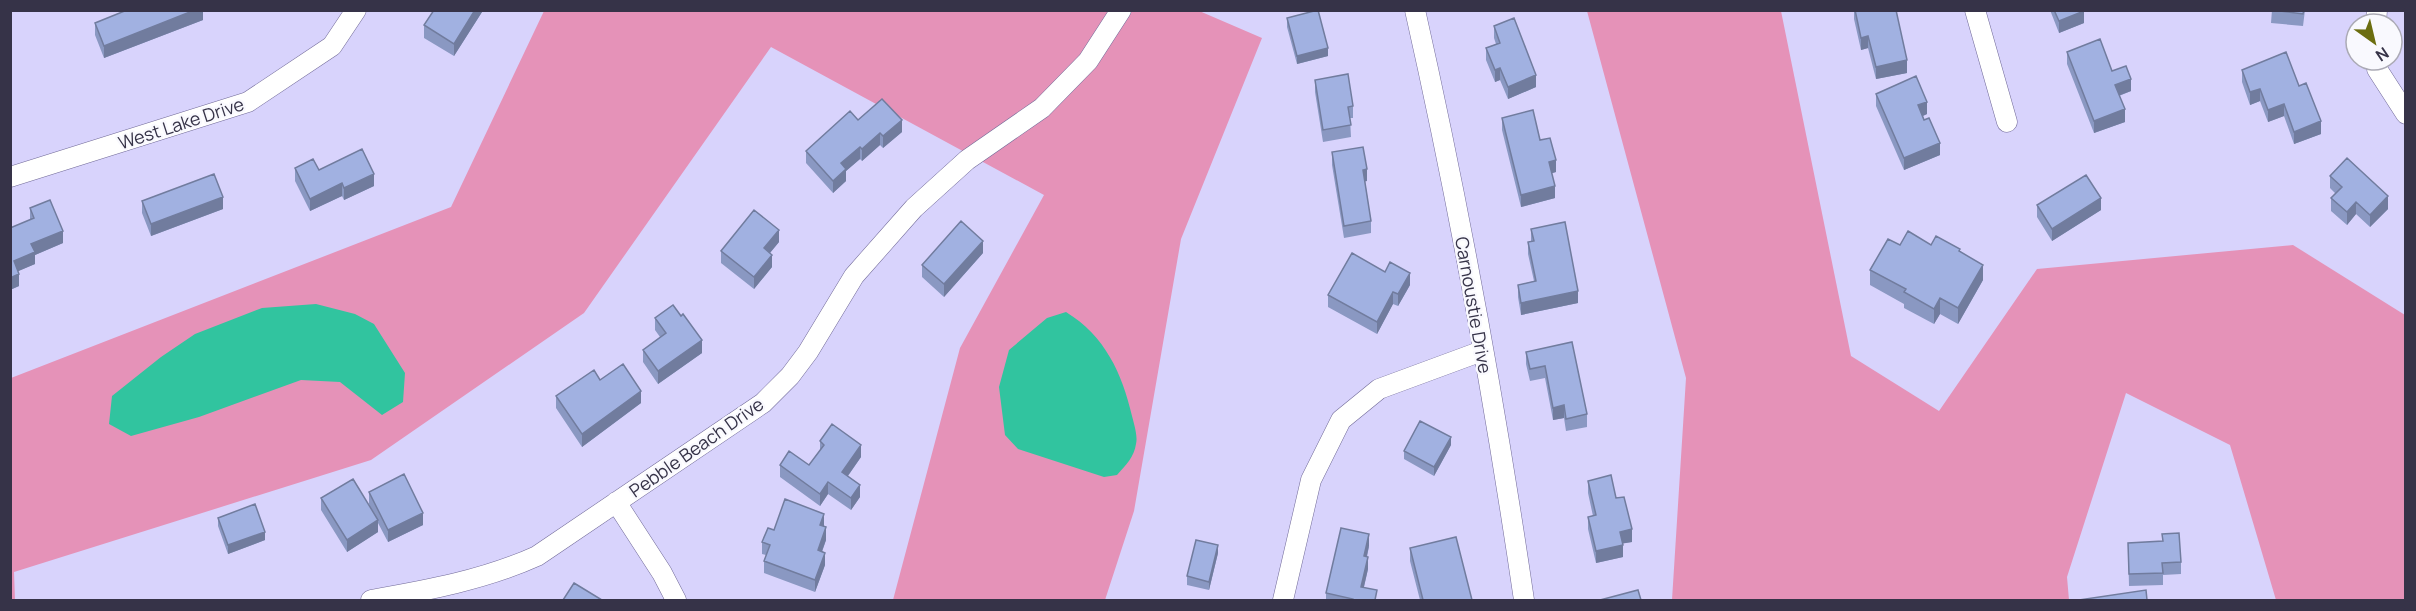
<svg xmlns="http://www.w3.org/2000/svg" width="2416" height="611" viewBox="0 0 2416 611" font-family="Manrope,sans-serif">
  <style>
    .green { fill: #e592b8 }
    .water { fill: #31c49f }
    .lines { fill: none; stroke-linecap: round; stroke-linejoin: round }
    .street-casing { stroke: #716a98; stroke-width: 21 }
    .street { stroke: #fff; stroke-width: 20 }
    .wall { fill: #8a98c2 }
    .shaded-wall { fill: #717c9e }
    .building { fill: #a1b1e1; stroke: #717c9e; stroke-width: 1.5 }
    .labels { text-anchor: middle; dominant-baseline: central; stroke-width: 4.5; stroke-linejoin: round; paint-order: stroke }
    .street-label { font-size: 18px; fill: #363348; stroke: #f9f9fe }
  </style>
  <rect width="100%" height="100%" fill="#d8d3fc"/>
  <path class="green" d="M 1197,10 L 1262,38 L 1181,239 L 1134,511 L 1105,600 L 893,600 L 960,348 L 1044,195 L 771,47 L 584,313 L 371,460 L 14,572 L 15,600 L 11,600 L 11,378 L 451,207 L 544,11 Z
    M 1587,11 L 1781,11 L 1851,356 L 1939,411 L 2037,269 L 2293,245 L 2405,315 L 2405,600 L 2276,600 L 2230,445 L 2126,393 L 2067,577 L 2069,600 L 1672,600 L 1686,378 Z"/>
  <path class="water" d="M 316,304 L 355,314 L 374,324 L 405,373 L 403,402 L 382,415 L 340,382 L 301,380 L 199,417 L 131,436 L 109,424 L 112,396 L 161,357 L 195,334 L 262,308 Z
    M 1066,312 C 1105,336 1122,373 1132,416 C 1134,424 1138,436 1136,444 C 1134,457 1126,465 1117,475 L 1104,477 L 1018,449 L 1005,435 L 999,387 L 1009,350 L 1047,318 Z"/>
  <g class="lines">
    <g class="street-casing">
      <path id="street" d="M 1415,10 C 1459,205 1495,403 1524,600
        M 1975,10 L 2007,122
        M 2376,24 L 2377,10
        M 2377,60 L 2377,69 L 2406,114
        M 10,177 L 248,102 L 332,46 L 356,10
        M 616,502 L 662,573 L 676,600
        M 371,600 C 428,590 484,580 537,556 L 763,403 L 790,376 L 808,352 L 854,276 L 914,208 L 967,160 L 1042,108 L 1088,61 L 1121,10
        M 1283,600 L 1311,480 L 1341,420 L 1379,389 L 1482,351"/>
    </g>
    <use href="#street" class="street"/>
  </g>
  <path class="wall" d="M 203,10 L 203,20 L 104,58 L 95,35 L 95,23 Z
    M 482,10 L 482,12 L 454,56 L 424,38 L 424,25 Z
    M 1854,10 L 1896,10 L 1907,73 L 1876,79 L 1868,48 L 1861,50 L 1854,19 Z
    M 2050,10 L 2084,10 L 2084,23 L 2059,33 Z
    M 2272,10 L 2305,10 L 2303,26 L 2271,23 Z
    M 1287,18 L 1328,56 L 1297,64 L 1287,27 Z
    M 1494,26 L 1536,87 L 1508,99 L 1500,80 L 1495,82 L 1486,60 L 1486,48 L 1496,44 L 1494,38 Z
    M 2067,52 L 2112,71 L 2131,91 L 2119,96 L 2125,122 L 2094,133 L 2067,64 Z
    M 2242,70 L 2299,86 L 2321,134 L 2294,144 L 2284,116 L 2268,122 L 2260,101 L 2250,105 L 2242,82 Z
    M 1315,80 L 1353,106 L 1353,118 L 1350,118 L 1351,137 L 1323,142 L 1315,92 Z
    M 1876,94 L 1927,114 L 1923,116 L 1940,155 L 1904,170 L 1876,106 Z
    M 1502,118 L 1540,140 L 1556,172 L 1552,173 L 1555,198 L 1521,207 L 1502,130 Z
    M 858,120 L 902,132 L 883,148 L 880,145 L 862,161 L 860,159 L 846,171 L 846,181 L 833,193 L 806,163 L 806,151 Z
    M 1332,152 L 1367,181 L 1365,181 L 1371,221 L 1371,233 L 1344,238 L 1332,165 Z
    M 295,168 L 319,170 L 374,186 L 344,200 L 342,196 L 310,211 L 295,181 Z
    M 2330,176 L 2388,209 L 2370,227 L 2356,214 L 2347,225 L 2331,211 L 2331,198 L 2336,194 L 2330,188 Z
    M 142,201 L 223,209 L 151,236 L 142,213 Z
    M 2037,205 L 2101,210 L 2052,241 L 2037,217 Z
    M 30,208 L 63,243 L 35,255 L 35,264 L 18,271 L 19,286 L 10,290 L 30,219 Z
    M 1531,229 L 1578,303 L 1521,315 L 1518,297 L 1518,285 L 1534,281 L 1528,254 L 1528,242 L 1531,241 Z
    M 779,242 L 770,253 L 772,267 L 754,289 L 721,263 L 721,251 Z
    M 1900,245 L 1931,245 L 1960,252 L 1983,280 L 1958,324 L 1940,314 L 1934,324 L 1904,308 L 1904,304 L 1870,285 L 1870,270 Z
    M 983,253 L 944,297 L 922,277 L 922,265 Z
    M 1410,285 L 1398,306 L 1393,304 L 1377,334 L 1328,307 L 1328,295 Z
    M 655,318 L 702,353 L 658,384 L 643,362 L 643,350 L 660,337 L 655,330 Z
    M 1572,342 L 1587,414 L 1587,427 L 1566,431 L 1564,418 L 1553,420 L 1545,378 L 1530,381 L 1526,364 L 1526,352 Z
    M 600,380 L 641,403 L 582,447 L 556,408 L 556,396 Z
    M 820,441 L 861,457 L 848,476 L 860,497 L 851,510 L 828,494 L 820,506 L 780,477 L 780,465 L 809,465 L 820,451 Z
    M 1451,445 L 1434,476 L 1404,459 L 1404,451 Z
    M 1588,481 L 1616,498 L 1632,542 L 1623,543 L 1623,557 L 1596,563 L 1588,529 L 1588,517 L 1593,516 L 1588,493 Z
    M 369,492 L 423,525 L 388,542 L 378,523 L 378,532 L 347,552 L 321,510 L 321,498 L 371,509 L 369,504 Z
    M 218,518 L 265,540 L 228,554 L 218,526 Z
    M 824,526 L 826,540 L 822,552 L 825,565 L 815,592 L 764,573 L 764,561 L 766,555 L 762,554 L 762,542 L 774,530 Z
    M 2128,543 L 2181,562 L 2181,574 L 2163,575 L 2163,585 L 2129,586 Z
    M 1369,546 L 1367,557 L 1368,569 L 1364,587 L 1377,600 L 1326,600 L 1326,593 Z
    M 1410,548 L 1472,600 L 1420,600 L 1410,561 Z
    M 1218,553 L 1209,590 L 1187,585 L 1187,576 Z"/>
  <path class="shaded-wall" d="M 195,10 L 203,10 L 203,20 L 104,58 L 104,46 Z
    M 475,10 L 482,10 L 482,12 L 454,56 L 454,44 Z
    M 2084,11 L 2084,23 L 2059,33 L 2059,21 Z
    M 1868,36 L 1868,48 L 1861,50 L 1861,38 Z
    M 1328,48 L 1328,56 L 1297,64 L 1297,56 Z
    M 1907,60 L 1907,73 L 1876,79 L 1876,67 Z
    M 1500,68 L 1500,80 L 1495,82 L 1495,70 Z
    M 1536,75 L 1536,87 L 1508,99 L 1508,87 Z
    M 2131,79 L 2131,91 L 2115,97 L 2115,85 Z
    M 2260,89 L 2260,101 L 2250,105 L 2250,92 Z
    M 1927,102 L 1927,114 L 1918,118 L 1918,105 Z
    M 2284,104 L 2284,116 L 2268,122 L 2268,110 Z
    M 2125,109 L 2125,122 L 2094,133 L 2094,121 Z
    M 902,120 L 902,132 L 883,148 L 883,136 Z
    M 2321,121 L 2321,134 L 2294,144 L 2294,132 Z
    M 880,133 L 880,145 L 862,161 L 862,149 Z
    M 1940,143 L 1940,155 L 1904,170 L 1904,158 Z
    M 860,147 L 860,159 L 846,171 L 846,181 L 833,193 L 833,181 L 841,163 Z
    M 1556,160 L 1556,172 L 1549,174 L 1549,162 Z
    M 1367,169 L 1367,181 L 1363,182 L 1363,170 Z
    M 374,174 L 374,186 L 344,200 L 344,188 Z
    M 342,183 L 342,196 L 310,211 L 310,199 Z
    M 1555,186 L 1555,198 L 1521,207 L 1521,195 Z
    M 2388,196 L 2388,209 L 2370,227 L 2370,215 Z
    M 223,197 L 223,209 L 151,236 L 151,224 Z
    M 2101,198 L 2101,210 L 2052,241 L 2052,229 Z
    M 2356,202 L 2356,214 L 2347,225 L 2347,212 Z
    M 779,230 L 779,242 L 764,260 L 764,248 Z
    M 63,231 L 63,243 L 35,255 L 35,264 L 14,273 L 14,261 L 31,244 Z
    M 983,241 L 983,253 L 944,297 L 944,284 Z
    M 772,255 L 772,267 L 754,289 L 754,277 Z
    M 1983,265 L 1983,280 L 1958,324 L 1958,308 Z
    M 1410,273 L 1410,285 L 1398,306 L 1398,294 Z
    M 19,274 L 19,286 L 10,290 L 10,278 Z
    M 1578,291 L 1578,303 L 1521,315 L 1521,303 Z
    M 1393,292 L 1393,304 L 1377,334 L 1377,322 Z
    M 1940,298 L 1940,314 L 1934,324 L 1934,309 Z
    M 702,340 L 702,353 L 658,384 L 658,371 Z
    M 641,391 L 641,403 L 582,447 L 582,434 Z
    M 1564,405 L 1564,418 L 1553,420 L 1553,408 Z
    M 1451,437 L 1451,445 L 1434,476 L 1434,467 Z
    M 861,445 L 861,457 L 842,484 L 842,472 Z
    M 828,482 L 828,494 L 820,506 L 820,494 Z
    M 860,485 L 860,497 L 851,510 L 851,498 Z
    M 423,513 L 423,525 L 388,542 L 388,530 Z
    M 824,514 L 824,526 L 820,537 L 820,525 Z
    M 378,520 L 378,532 L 347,552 L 347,540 Z
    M 826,527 L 826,540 L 818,562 L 818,550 Z
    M 1632,529 L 1632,542 L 1620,544 L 1620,532 Z
    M 265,532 L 265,540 L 228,554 L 228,545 Z
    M 1369,534 L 1369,546 L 1364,568 L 1364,556 Z
    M 1218,545 L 1218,553 L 1209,590 L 1209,582 Z
    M 1623,545 L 1623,557 L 1596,563 L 1596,551 Z
    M 825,553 L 825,565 L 815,592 L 815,580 Z
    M 1368,557 L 1368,569 L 1361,599 L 1361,587 Z"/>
  <path class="building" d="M 127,10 L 195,10 L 104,46 L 95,23 Z
    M 434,10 L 475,10 L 454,44 L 424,25 Z
    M 1318,10 L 1328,48 L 1297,56 L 1287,18 Z
    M 1855,10 L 1896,10 L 1907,60 L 1876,67 L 1868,36 L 1861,38 Z
    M 2054,10 L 2084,10 L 2084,11 L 2059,21 Z
    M 2272,10 L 2304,10 L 2303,14 Z
    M 1514,18 L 1536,75 L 1508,87 L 1500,68 L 1495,70 L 1486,48 L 1500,43 L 1494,26 Z
    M 2100,39 L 2112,71 L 2126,66 L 2131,79 L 2115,85 L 2125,109 L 2094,121 L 2067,52 Z
    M 2286,52 L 2299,86 L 2306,83 L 2321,121 L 2294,132 L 2284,104 L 2268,110 L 2260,89 L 2250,92 L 2242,70 Z
    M 1348,74 L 1353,106 L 1348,107 L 1351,125 L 1323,130 L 1315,80 Z
    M 1916,76 L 1927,102 L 1918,105 L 1924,120 L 1929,118 L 1940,143 L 1904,158 L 1876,94 Z
    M 882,99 L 902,120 L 883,136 L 880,133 L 862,149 L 860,147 L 841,163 L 846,169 L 833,181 L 806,151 L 850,111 L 858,120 Z
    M 1533,110 L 1540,140 L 1550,138 L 1556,160 L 1549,162 L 1555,186 L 1521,195 L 1502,118 Z
    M 1363,147 L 1367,169 L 1363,170 L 1371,221 L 1344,226 L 1332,152 Z
    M 362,149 L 374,174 L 344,188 L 342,183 L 310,199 L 295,168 L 313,159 L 319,170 Z
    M 2347,158 L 2388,196 L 2370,215 L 2356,202 L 2347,212 L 2331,198 L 2342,187 L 2330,176 Z
    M 214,174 L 223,197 L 151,224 L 142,201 Z
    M 2086,175 L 2101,198 L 2052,229 L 2037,205 Z
    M 50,200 L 63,231 L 31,244 L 35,252 L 14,261 L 19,274 L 10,278 L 10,228 L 34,218 L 30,208 Z
    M 754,210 L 779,230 L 764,248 L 772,255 L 754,277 L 721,251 Z
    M 961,221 L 983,241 L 944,284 L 922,265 Z
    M 1565,222 L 1578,291 L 1521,303 L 1518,285 L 1536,281 L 1528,242 L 1534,241 L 1531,229 Z
    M 1908,231 L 1931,245 L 1936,236 L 1960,249 L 1959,251 L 1983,265 L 1958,308 L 1940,298 L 1934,309 L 1904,292 L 1906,289 L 1870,270 L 1888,239 L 1900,245 Z
    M 1352,253 L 1385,272 L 1390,262 L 1410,273 L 1398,294 L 1393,292 L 1377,322 L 1328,295 Z
    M 673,305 L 681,316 L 683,314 L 702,340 L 658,371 L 643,350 L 666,333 L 655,318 Z
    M 1572,342 L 1587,414 L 1566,419 L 1564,405 L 1553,408 L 1545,366 L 1530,369 L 1526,352 Z
    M 623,364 L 641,391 L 582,434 L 556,396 L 594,370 L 600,380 Z
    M 1420,421 L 1451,437 L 1434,467 L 1404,451 Z
    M 832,424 L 861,445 L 842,472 L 860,485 L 851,498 L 828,482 L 820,494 L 780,465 L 789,451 L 809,465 L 824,445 L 820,441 Z
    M 404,474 L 423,513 L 388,530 L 369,492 Z
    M 1611,475 L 1616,498 L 1624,497 L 1632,529 L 1620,532 L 1623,545 L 1596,551 L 1588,517 L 1596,515 L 1588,481 Z
    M 353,479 L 378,520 L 347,540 L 321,498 Z
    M 785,499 L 824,514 L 820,525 L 826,527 L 818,550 L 825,553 L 815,580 L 764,561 L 770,545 L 762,542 L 768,528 L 774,530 Z
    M 255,504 L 265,532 L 228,545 L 218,518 Z
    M 1341,528 L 1369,534 L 1364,556 L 1368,557 L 1361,587 L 1377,590 L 1375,600 L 1353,600 L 1353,599 L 1326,593 Z
    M 2179,533 L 2181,562 L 2162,563 L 2163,573 L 2129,574 L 2128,543 L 2163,541 L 2162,534 Z
    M 1456,537 L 1472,600 L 1423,600 L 1410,548 Z
    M 1196,540 L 1218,545 L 1209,582 L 1187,576 Z
    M 574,583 L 602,600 L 563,600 Z
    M 1638,590 L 1641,600 L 1600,600 Z
    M 2146,590 L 2147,600 L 2079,600 Z"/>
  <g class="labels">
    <g class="street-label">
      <text transform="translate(181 123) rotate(-18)">West Lake Drive</text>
      <text transform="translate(1474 305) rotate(80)">Carnoustie Drive</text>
      <text transform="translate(696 447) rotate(-35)">Pebble Beach Drive</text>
    </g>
  </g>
  <rect width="2416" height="611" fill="none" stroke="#363348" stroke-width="24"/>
  <g transform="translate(2374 42) rotate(146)"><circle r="28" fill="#f9f9fe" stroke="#abaab5" stroke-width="1.5"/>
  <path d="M0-4.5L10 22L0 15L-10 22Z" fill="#6c6e10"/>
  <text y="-9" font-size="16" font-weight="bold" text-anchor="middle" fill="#363348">N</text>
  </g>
</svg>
